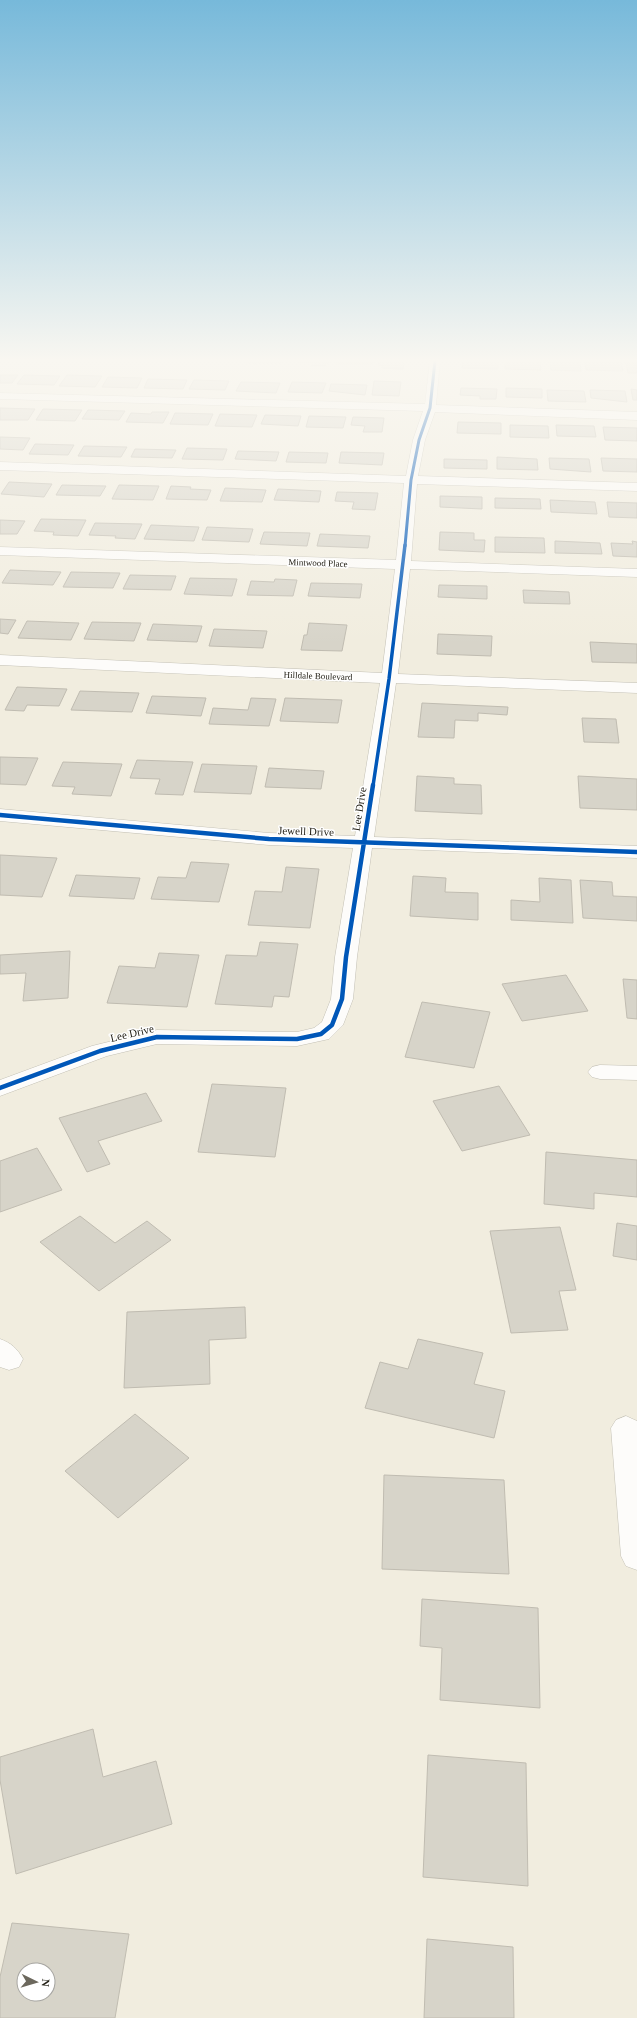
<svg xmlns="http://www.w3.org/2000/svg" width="637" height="2018" viewBox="0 0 637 2018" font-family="'Times New Roman',serif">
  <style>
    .building { fill: #d7d4c9; stroke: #c0bcb1; fill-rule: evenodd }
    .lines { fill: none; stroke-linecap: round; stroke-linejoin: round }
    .minor-casing { stroke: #c3c0b5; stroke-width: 1 }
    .minor { fill: #fdfcfa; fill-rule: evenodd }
    .cycleway-far2-casing { stroke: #fff; stroke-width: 4.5 }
    .cycleway-far1-casing { stroke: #fff; stroke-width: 5.5 }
    .cycleway-casing { stroke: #fff; stroke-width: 7 }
    .cycleway-far2 { stroke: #0057b8; stroke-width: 3 }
    .cycleway-far1 { stroke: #0057b8; stroke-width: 3.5 }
    .cycleway { stroke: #0057b8; stroke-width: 4.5 }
    .labels { text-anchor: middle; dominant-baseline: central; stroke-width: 3; stroke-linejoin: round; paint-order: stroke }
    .far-street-label { font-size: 9px; fill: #242117; stroke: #fff }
    .street-label { font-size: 11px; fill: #242117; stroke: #fff }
  </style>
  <rect width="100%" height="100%" fill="#f1eddf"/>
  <path class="building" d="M 247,361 L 283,361 L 283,363 L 247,363 Z
    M 332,361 L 331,363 L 326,363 L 325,366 L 311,366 L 313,362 L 298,362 Z
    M 337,361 L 372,361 L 372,364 L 336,364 Z
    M 379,361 L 404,361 L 403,369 L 382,368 L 382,365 L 378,365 Z
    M 463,361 L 498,361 L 498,369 L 462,368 Z
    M 505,361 L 540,361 L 541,370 L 505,369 Z
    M 550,361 L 580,362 L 581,371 L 551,370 Z
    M 585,361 L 621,362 L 623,371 L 586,370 Z
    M 626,363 L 637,363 L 637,373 L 628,373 Z
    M 0,375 L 18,375 L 12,383 L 0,383 Z
    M 24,375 L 60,376 L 54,385 L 17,384 Z
    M 67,375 L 102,376 L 95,387 L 59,386 Z
    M 108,377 L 142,378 L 137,388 L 102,387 Z
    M 148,379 L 187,380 L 183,389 L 144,388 Z
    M 194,380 L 229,381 L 225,390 L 189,389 Z
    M 374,381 L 401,382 L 399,396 L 372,395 Z
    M 241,382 L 280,383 L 276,393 L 236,391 Z
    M 292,382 L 326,383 L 322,393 L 288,392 Z
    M 331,384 L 367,385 L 365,395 L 329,391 Z
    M 461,388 L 497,389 L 496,399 L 480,399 L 480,396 L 460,395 Z
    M 506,388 L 542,389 L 542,398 L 506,397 Z
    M 631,389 L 637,390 L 637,400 L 633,400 Z
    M 547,390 L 584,391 L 586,402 L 548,401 Z
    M 590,390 L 625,391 L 627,402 L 591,398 Z
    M 0,408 L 35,409 L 28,420 L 0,420 Z
    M 43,409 L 82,410 L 75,421 L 36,420 Z
    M 88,410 L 125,411 L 119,420 L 82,419 Z
    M 152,412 L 169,412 L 163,423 L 126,422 L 131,413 L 151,414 Z
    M 175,413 L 213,414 L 208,425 L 170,424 Z
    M 220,414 L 257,415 L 252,427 L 215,426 Z
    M 265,415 L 301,416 L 298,426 L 261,424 Z
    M 309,416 L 346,417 L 343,428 L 306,427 Z
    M 353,417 L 384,418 L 382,432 L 363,432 L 365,426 L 351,425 Z
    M 458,422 L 501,423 L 501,434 L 457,433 Z
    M 510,425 L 548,426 L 549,438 L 510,437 Z
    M 556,425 L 594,426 L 596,437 L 557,436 Z
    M 603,427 L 637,428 L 637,441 L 605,440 Z
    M 0,437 L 30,438 L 23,450 L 0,449 Z
    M 35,444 L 74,445 L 68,455 L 29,454 Z
    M 84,446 L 127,447 L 121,457 L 78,456 Z
    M 187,448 L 227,449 L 223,460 L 182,459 Z
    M 135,449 L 176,450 L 172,458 L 131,457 Z
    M 238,451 L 279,452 L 276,461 L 235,459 Z
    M 289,452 L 328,453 L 326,463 L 286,462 Z
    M 341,452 L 384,453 L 382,465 L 339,463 Z
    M 497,457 L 537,459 L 538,470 L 497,469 Z
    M 549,458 L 589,459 L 591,472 L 550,469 Z
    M 601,458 L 637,459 L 637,472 L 603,471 Z
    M 444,459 L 487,460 L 487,469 L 444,468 Z
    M 9,482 L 52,484 L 44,497 L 1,494 Z
    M 62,485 L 106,486 L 100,496 L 56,495 Z
    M 119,485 L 159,486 L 153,500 L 112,499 Z
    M 171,486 L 191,487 L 190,489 L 211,490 L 207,500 L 166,499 Z
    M 225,488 L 266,490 L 262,502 L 220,501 Z
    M 278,489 L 321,491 L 319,502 L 274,500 Z
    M 337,492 L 378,493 L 375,510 L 352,509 L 354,502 L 335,501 Z
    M 440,496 L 482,497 L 482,509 L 440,507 Z
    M 495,498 L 540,499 L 541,509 L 495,508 Z
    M 550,500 L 595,502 L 597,514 L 551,512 Z
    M 607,502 L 637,503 L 637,518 L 609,517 Z
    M 41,519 L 86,520 L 78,536 L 53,535 L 54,532 L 34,531 Z
    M 0,520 L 25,521 L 17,534 L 0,534 Z
    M 95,523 L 142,524 L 135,539 L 115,538 L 116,536 L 89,535 Z
    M 151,525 L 199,527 L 194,541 L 144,539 Z
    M 207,527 L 253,529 L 249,542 L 202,540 Z
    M 264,532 L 310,533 L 307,546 L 260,544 Z
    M 440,532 L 474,533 L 474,540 L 485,540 L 484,552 L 439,550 Z
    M 320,534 L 370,536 L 368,548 L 317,546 Z
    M 495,537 L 544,538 L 545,553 L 495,552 Z
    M 555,541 L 600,543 L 602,554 L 555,553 Z
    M 632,541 L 637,542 L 637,557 L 613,556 L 611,543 L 633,544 Z
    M 10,570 L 61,572 L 53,585 L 2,583 Z
    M 71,572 L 120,573 L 113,588 L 63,587 Z
    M 130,575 L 176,576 L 171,590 L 123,589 Z
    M 190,578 L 237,579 L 232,596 L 184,594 Z
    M 275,579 L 297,580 L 293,596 L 247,595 L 251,581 L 274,582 Z
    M 311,583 L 362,584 L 360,598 L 308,596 Z
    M 439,585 L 487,586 L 487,599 L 438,597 Z
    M 523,590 L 569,592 L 570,604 L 524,603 Z
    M 0,619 L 16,620 L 8,634 L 0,633 Z
    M 27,621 L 79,623 L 71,640 L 18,638 Z
    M 92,622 L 141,623 L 134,641 L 84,639 Z
    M 309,623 L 347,625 L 342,651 L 301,650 L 304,635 L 307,635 Z
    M 153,624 L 202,626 L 197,642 L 147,640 Z
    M 214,629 L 267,631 L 263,648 L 209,646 Z
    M 438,634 L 492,636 L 491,656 L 437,654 Z
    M 590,642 L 637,644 L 637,663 L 592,662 Z
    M 17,687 L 67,689 L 59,706 L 27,705 L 24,711 L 5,710 Z
    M 80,691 L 139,693 L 132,712 L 71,710 Z
    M 152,696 L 206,698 L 201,716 L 146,713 Z
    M 251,698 L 276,699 L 269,726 L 209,724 L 213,708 L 248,710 Z
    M 285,698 L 342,700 L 338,723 L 280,721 Z
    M 422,703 L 508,707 L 507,715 L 478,713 L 478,721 L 455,720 L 454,738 L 418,737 Z
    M 582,718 L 616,719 L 619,743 L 584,742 Z
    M 0,757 L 38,758 L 26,785 L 0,784 Z
    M 137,760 L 193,762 L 183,795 L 155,794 L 160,779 L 130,778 Z
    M 63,762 L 122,764 L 111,796 L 72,794 L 75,787 L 52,786 Z
    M 202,764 L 257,766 L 251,794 L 194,792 Z
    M 269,768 L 324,771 L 321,789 L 265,787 Z
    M 417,776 L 454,778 L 454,784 L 481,785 L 482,814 L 415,811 Z
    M 578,776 L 637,779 L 637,810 L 580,808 Z
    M 0,855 L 57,858 L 42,897 L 0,895 Z
    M 191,862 L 229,864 L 219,902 L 151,899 L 158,877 L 186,878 Z
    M 286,867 L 319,869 L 310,928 L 248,925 L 255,891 L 282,892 Z
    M 76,875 L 140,878 L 134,899 L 69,896 Z
    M 413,876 L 446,878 L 445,892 L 478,893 L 478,920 L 410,916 Z
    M 539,878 L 571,880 L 573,923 L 511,920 L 511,900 L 540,902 Z
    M 580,880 L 612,882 L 613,896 L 637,897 L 637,921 L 583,918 Z
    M 260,942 L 298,944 L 289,997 L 274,996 L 272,1007 L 215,1004 L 226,955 L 257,956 Z
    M 70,951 L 68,998 L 23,1001 L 26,973 L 0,974 L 0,955 Z
    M 159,953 L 199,955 L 187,1007 L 107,1003 L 119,966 L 155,968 Z
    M 566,975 L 588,1011 L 522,1021 L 502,984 Z
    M 623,979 L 637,980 L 637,1019 L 627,1018 Z
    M 422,1002 L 490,1012 L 474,1068 L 405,1057 Z
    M 212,1084 L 286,1088 L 275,1157 L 198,1152 Z
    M 499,1086 L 530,1135 L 462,1151 L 433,1101 Z
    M 146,1093 L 162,1121 L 98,1141 L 110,1164 L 87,1172 L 59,1118 Z
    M 37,1148 L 62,1190 L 0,1212 L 0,1161 Z
    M 546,1152 L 637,1160 L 637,1197 L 594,1193 L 594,1209 L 544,1204 Z
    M 80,1216 L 115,1243 L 147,1221 L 171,1240 L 99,1291 L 40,1242 Z
    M 617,1223 L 637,1226 L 637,1260 L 613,1256 Z
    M 560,1227 L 576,1290 L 559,1291 L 568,1330 L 511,1333 L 490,1231 Z
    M 245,1307 L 246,1338 L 209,1340 L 210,1384 L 124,1388 L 127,1312 Z
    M 418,1339 L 483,1353 L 474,1384 L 505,1391 L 494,1438 L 365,1408 L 380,1362 L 408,1369 Z
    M 135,1414 L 189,1458 L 118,1518 L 65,1471 Z
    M 384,1475 L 504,1480 L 509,1574 L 382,1569 Z
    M 422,1599 L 538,1608 L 540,1708 L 440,1700 L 442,1648 L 420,1646 Z
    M 93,1729 L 103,1777 L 156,1761 L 172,1824 L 16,1874 L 0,1780 L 0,1757 Z
    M 428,1755 L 526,1763 L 528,1886 L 423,1877 Z
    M 12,1923 L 129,1934 L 115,2018 L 0,2018 L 0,1977 ZM 24,1970 L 48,1970 L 48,1994 L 24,1994 Z
    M 427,1939 L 513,1947 L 514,2018 L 424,2018 Z"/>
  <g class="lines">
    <g class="minor-casing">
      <path id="minor" d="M 430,361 L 440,361 L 436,405 L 637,412 L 637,420 L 435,412 L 425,440 L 418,476 L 637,483 L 637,491 L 417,484 L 411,561 L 637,569 L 637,577 L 410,569 L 398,674 L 637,683 L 637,693 L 396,683 L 374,837 L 637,846 L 637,858 L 372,848 L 357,957 L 353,999 L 343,1025 L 329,1039 L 297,1046 L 157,1044 L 107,1056 L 0,1096 L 0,1080 L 92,1046 L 157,1030 L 297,1032 L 314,1028 L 322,1022 L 331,999 L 335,957 L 353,848 L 269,845 L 0,821 L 0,809 L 269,833 L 355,836 L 380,683 L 0,665 L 0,655 L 382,673 L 395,569 L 0,555 L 0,547 L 396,560 L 404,483 L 0,470 L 0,462 L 406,476 L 413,440 L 423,411 L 0,399 L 0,393 L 425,404 Z
        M 600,1065 L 637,1066 L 637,1080 L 600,1079 L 592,1077 L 588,1072 L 592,1067 Z
        M 0,1339 C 11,1343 17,1348 23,1359 L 19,1367 L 9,1370 L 0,1367 Z
        M 626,1416 L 637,1421 L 637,1570 L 626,1566 L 621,1556 L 611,1428 L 616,1420 Z"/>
    </g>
    <use href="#minor" class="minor"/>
    <g class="cycleway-far2-casing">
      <path id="cycleway-far2" d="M 405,546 L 411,480 L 419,440 L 430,408 L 435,361"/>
    </g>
    <g class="cycleway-far1-casing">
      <path id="cycleway-far1" d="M 373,786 L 389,679 L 405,545"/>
    </g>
    <g class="cycleway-casing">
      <path id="cycleway" d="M 0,815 L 269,839 L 637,852
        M 0,1088 L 100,1051 L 157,1037 L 297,1039 L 321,1034 L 332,1025 L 342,999 L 346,957 L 373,785"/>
    </g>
    <use href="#cycleway-far2" class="cycleway-far2"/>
    <use href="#cycleway-far1" class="cycleway-far1"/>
    <use href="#cycleway" class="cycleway"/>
  </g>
  <linearGradient id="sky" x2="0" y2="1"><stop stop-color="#77b9da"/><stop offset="0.56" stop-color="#f9f7f1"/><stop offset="1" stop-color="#f9f7f1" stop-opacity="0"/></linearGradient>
  <rect width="637" height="644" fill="url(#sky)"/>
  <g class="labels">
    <g class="far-street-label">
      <text transform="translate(318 563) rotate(2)">Mintwood Place</text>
      <text transform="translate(318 676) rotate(2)">Hilldale Boulevard</text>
    </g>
    <g class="street-label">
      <text transform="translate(359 809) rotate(-81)">Lee Drive</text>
      <text transform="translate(306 831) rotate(2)">Jewell Drive</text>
      <text transform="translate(132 1033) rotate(-13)">Lee Drive</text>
    </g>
  </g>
  <g transform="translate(36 1982) rotate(95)"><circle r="19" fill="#ffffff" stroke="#a7a6a2"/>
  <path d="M0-3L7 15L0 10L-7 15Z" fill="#6c685d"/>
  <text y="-6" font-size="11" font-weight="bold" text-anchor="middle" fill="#242117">N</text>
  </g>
</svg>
